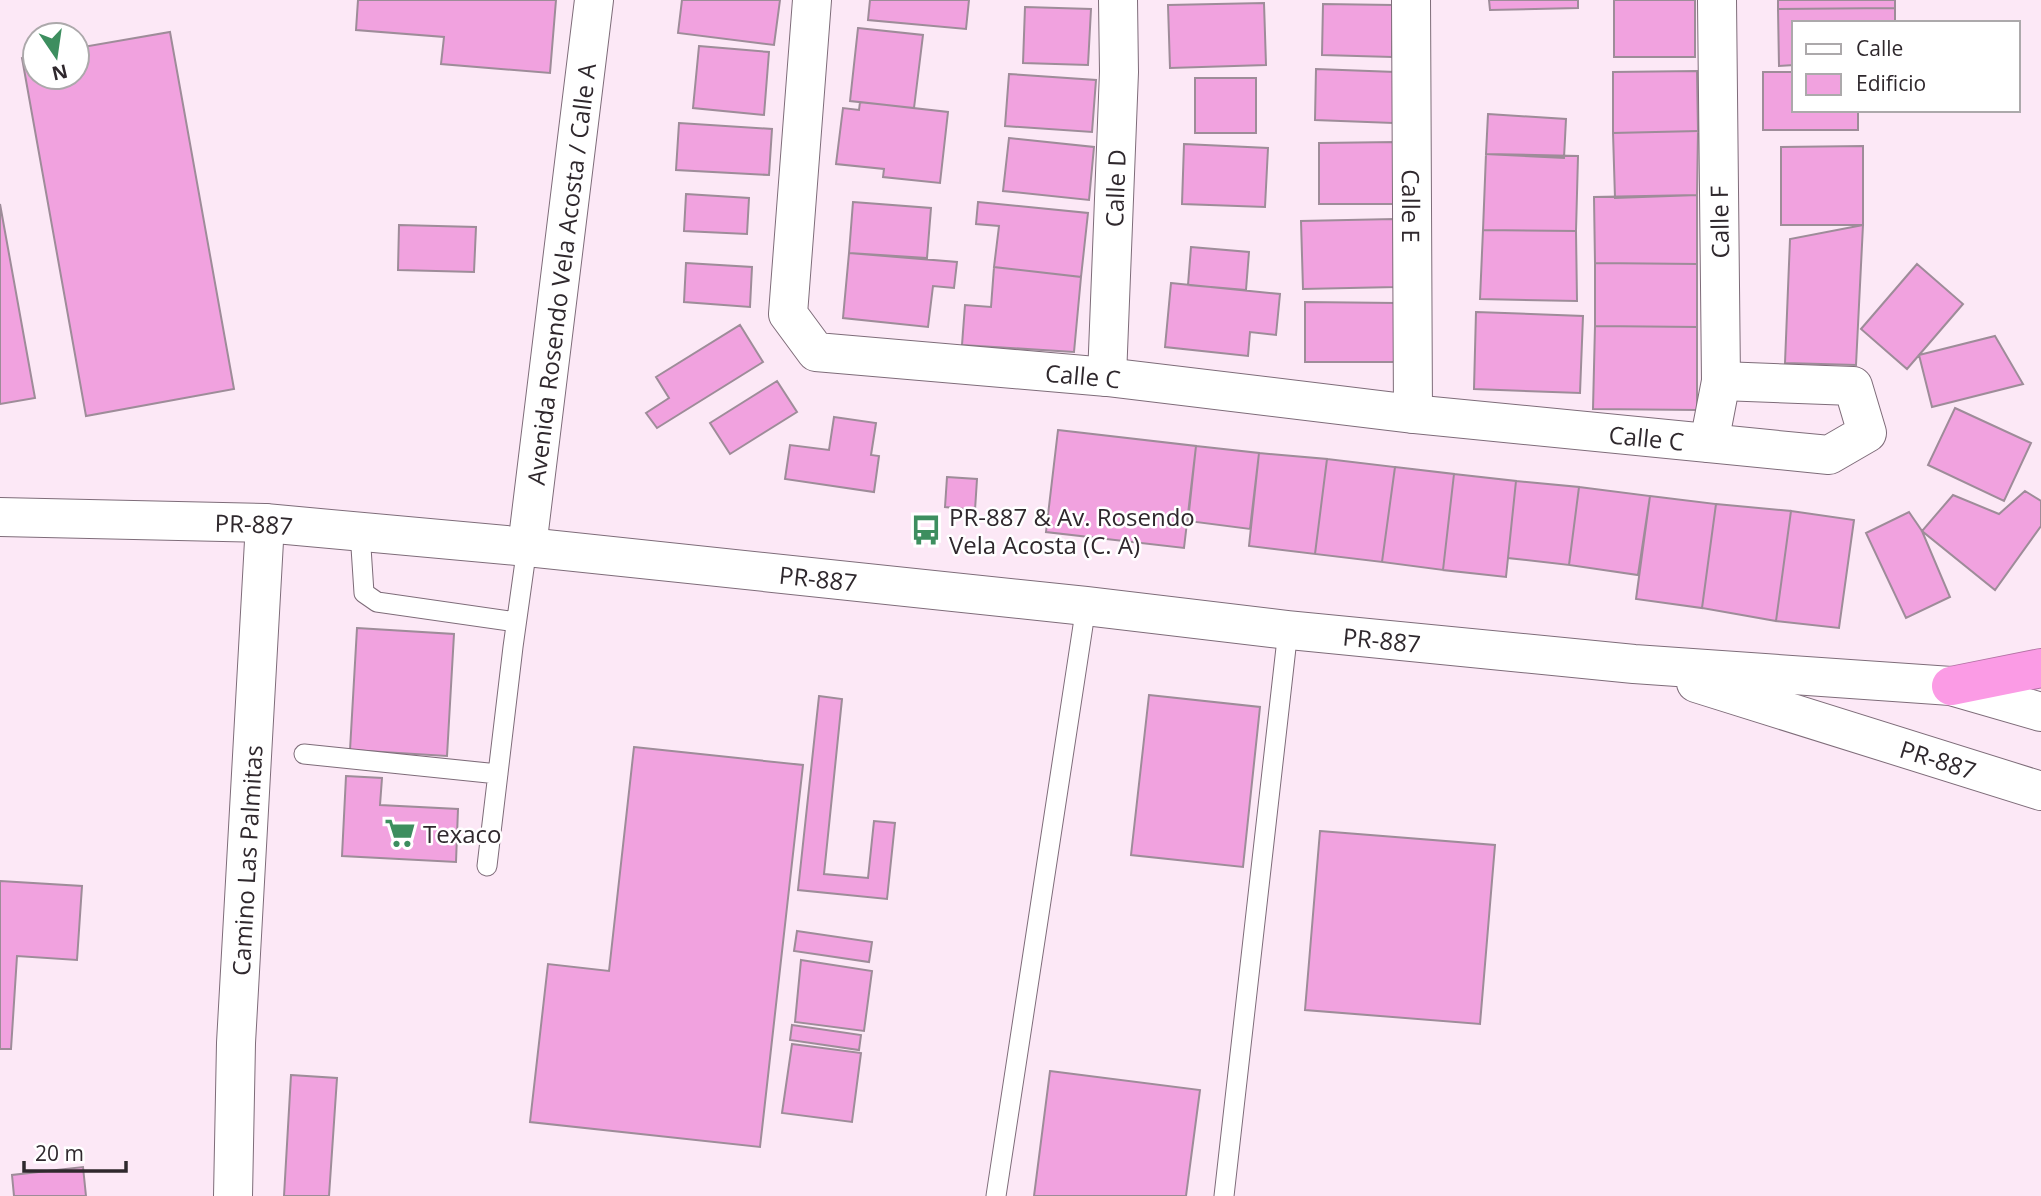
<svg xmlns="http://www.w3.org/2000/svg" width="2041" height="1196" viewBox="0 0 2041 1196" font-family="'Open Sans',sans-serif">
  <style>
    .building { fill: #f1a2df; stroke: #9e8c99; stroke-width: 2 }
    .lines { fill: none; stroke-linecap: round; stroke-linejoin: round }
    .service-casing { stroke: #7e6c79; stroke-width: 21 }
    .minor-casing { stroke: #7e6c79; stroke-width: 40 }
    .tertiary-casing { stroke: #7e6c79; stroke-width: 40 }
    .motorway-casing { stroke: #b473a5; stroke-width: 40 }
    .service { stroke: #fff; stroke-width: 19 }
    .minor { stroke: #fff; stroke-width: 38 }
    .tertiary { stroke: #fff; stroke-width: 38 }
    .motorway { stroke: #fb9be5; stroke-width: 38 }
    .labels { text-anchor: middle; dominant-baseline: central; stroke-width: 5; stroke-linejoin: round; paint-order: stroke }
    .street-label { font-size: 24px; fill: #2f282d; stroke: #fff }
    .poi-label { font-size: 24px; fill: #2f282d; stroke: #fff; text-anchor: start }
  </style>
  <rect width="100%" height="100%" fill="#fce8f6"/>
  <path class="building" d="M 358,0 L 556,0 L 550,73 L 441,64 L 444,37 L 356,30 Z
    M 682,0 L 780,0 L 774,45 L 678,33 Z
    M 870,0 L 969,0 L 966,29 L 868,20 Z
    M 1489,0 L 1578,0 L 1578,8 L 1490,10 Z
    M 1614,0 L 1695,0 L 1695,57 L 1614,57 Z
    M 1778,0 L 1895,0 L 1895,8 L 1778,9 Z
    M 1264,3 L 1266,65 L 1170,68 L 1168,5 Z
    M 1323,4 L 1393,5 L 1392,57 L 1322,55 Z
    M 1025,7 L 1091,9 L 1088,65 L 1023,63 Z
    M 1895,8 L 1895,23 L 1794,23 L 1794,65 L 1779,66 L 1778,9 Z
    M 858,28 L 923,35 L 914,108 L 850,101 Z
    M 170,32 L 234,389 L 86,416 L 22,58 L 35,56 L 35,77 L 77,77 L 77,48 Z
    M 699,46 L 769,52 L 764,115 L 693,108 Z
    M 1316,69 L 1395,72 L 1393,123 L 1315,120 Z
    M 1697,71 L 1698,131 L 1613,133 L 1613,72 Z
    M 1763,72 L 1794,72 L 1794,110 L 1858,110 L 1858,130 L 1763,130 Z
    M 1009,74 L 1096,80 L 1092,132 L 1005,126 Z
    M 1195,78 L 1256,78 L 1256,133 L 1195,133 Z
    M 860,102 L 948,112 L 940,183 L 883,177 L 884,169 L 836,164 L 843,108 L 859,110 Z
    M 1488,114 L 1566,119 L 1564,158 L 1486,154 Z
    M 679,123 L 772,129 L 769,175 L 676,170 Z
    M 1698,131 L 1697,195 L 1615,198 L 1613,133 Z
    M 1009,138 L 1094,147 L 1089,200 L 1003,191 Z
    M 1395,142 L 1395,204 L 1319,204 L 1319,143 Z
    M 1184,144 L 1268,148 L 1265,207 L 1182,204 Z
    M 1863,146 L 1863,225 L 1781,225 L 1781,147 Z
    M 1486,154 L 1578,156 L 1576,231 L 1483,230 Z
    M 686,194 L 749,198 L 747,234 L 684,231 Z
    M 1697,195 L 1697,264 L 1595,263 L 1594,197 Z
    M 853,202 L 931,208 L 927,258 L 849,253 Z
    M 978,202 L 1088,213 L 1081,277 L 994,267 L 999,226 L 976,224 Z
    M 0,204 L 35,398 L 0,404 Z
    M 1394,219 L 1396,287 L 1303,289 L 1301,221 Z
    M 399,225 L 476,227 L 474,272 L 398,270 Z
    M 1863,225 L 1856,365 L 1785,363 L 1790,239 Z
    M 1483,230 L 1576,231 L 1577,301 L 1480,299 Z
    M 1191,247 L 1249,252 L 1246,290 L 1188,285 Z
    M 849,253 L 957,262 L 954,288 L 933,286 L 928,327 L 843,318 Z
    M 686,263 L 752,267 L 750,307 L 684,302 Z
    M 1595,263 L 1697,264 L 1697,327 L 1595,326 Z
    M 1917,264 L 1963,304 L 1907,369 L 1861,329 Z
    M 994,267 L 1081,277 L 1074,352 L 962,345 L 965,305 L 991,307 Z
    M 1171,283 L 1280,294 L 1276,335 L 1250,332 L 1248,356 L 1165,347 Z
    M 1305,302 L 1396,303 L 1396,362 L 1305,362 Z
    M 1476,312 L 1583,316 L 1580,393 L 1474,389 Z
    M 740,325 L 763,362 L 657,428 L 646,413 L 669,398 L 656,377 Z
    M 1595,326 L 1697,327 L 1697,410 L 1593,409 Z
    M 1995,336 L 2023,384 L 1932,407 L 1919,355 Z
    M 777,381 L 797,412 L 730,454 L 710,423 Z
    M 1955,408 L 2031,443 L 2004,501 L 1928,465 Z
    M 834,417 L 876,423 L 871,455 L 879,456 L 874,492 L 785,479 L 790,445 L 829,450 Z
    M 1058,430 L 1196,446 L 1184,548 L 1046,532 Z
    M 1196,446 L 1259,453 L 1250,529 L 1188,521 Z
    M 1259,453 L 1327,459 L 1315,554 L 1249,546 Z
    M 1327,459 L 1395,467 L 1382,562 L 1315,554 Z
    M 1395,467 L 1454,474 L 1443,570 L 1382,562 Z
    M 1454,474 L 1516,481 L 1506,577 L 1443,570 Z
    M 947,477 L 977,479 L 975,510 L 945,507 Z
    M 1516,481 L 1579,487 L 1569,565 L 1508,558 Z
    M 1579,487 L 1650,496 L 1638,575 L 1569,565 Z
    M 2025,491 L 2041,501 L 2041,526 L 1995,590 L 1922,531 L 1953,495 L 1999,514 Z
    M 1650,496 L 1716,504 L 1702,608 L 1636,599 Z
    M 1716,504 L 1791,511 L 1776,621 L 1702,608 Z
    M 1791,511 L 1854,520 L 1839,628 L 1776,621 Z
    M 1909,512 L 1922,531 L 1950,597 L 1906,618 L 1866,533 Z
    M 357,628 L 454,634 L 447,756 L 350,750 Z
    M 1149,695 L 1260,707 L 1243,867 L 1131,855 Z
    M 819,696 L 842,699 L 824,874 L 868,878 L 874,821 L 895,823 L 887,899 L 798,890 Z
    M 634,747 L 803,765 L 760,1147 L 530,1122 L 548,964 L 609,971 Z
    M 346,776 L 382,778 L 380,805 L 458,809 L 456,862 L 342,856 Z
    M 1320,831 L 1495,845 L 1480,1024 L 1305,1010 Z
    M 0,881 L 82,886 L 77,960 L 17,956 L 11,1049 L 0,1049 Z
    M 797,931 L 872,942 L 869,962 L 794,951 Z
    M 801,960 L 872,971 L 864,1031 L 795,1022 Z
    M 792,1025 L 861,1035 L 859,1050 L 790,1040 Z
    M 792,1044 L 861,1053 L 852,1122 L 782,1113 Z
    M 1050,1071 L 1200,1090 L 1186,1196 L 1034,1196 Z
    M 291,1075 L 337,1078 L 329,1196 L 284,1196 Z
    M 83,1167 L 86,1196 L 14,1196 L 12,1175 Z"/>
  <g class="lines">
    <g class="service-casing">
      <path id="service" d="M 360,532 L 364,593 L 377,602 L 516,622
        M 304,754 L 498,774
        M 487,866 L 513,647 L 527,547
        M 996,1196 L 1086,606
        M 1224,1196 L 1288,630"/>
    </g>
    <g class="minor-casing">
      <g id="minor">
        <path id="s1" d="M 812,0 L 788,314 L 816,352 L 1107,377 L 1413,414 L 1829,455 L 1867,433 L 1853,386 L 1721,381"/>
        <path id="s2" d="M 1411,0 L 1413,414"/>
        <path id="s3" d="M 1107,377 L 1119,72 L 1118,0"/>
        <path d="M 1709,443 L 1721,381 L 1717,0"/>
        <path id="s4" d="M 527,547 L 594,0"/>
        <path id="s5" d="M 233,1196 L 236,1043 L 265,523"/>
      </g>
    </g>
    <g class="tertiary-casing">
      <g id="tertiary">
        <path id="s6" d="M 0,517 L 265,523 L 527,547 L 1086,606 L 1288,630 L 1634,664 L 1951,686 L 2041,712"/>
        <path id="s7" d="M 1696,683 L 2041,791"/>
      </g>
    </g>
    <g class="motorway-casing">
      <path id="motorway" d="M 1951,686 L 2041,668"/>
    </g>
    <use href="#service" class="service"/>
    <use href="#minor" class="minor"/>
    <use href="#tertiary" class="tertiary"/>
    <use href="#motorway" class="motorway"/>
  </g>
  <defs>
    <g id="bus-bare" transform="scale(2.415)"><path d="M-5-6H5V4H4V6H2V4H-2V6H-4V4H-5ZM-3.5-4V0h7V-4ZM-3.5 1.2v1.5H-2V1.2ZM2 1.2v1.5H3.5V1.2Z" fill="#3d8e5f" stroke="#fff" stroke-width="2.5" paint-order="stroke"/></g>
    <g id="supermarket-bare" transform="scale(2.415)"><path d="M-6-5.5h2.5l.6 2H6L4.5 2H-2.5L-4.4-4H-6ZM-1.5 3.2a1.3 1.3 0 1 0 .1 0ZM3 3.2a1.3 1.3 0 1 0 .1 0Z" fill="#3d8e5f" stroke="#fff" stroke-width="2.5" paint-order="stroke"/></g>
  </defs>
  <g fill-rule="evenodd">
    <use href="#bus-bare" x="926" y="530"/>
    <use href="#supermarket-bare" x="400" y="833"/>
  </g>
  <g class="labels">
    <g class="street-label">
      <text stroke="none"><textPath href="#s3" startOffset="189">Calle D</textPath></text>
      <text stroke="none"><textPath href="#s2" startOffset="206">Calle E</textPath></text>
      <text transform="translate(1719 222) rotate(-91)">Calle F</text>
      <text stroke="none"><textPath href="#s4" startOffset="275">Avenida Rosendo Vela Acosta / Calle A</textPath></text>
      <text stroke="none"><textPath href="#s1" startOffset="630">Calle C</textPath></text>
      <text stroke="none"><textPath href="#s1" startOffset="1197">Calle C</textPath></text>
      <text stroke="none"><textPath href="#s6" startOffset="254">PR-887</textPath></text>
      <text stroke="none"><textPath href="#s6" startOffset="821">PR-887</textPath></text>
      <text stroke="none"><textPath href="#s6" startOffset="1388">PR-887</textPath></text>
      <text stroke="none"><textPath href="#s7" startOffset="254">PR-887</textPath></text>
      <text stroke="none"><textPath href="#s5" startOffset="336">Camino Las Palmitas</textPath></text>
    </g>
    <g class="poi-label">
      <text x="949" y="516">PR-887 &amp; Av. Rosendo<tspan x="949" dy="28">Vela Acosta (C. A)</tspan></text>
      <text x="423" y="833">Texaco</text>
    </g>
  </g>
  <rect x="1792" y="21" width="228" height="91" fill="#ffffff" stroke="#aca9ab" stroke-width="2"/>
  <rect x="1806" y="44" width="35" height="10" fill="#ffffff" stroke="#aca9ab" stroke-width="2"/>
  <text x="1856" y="56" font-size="21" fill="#2f282d">Calle</text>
  <rect x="1806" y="74" width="35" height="21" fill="#f1a2df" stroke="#aca9ab" stroke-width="2"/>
  <text x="1856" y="91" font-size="21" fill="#2f282d">Edificio</text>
  <g transform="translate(56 56) rotate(167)"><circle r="33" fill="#ffffff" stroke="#aca9ab" stroke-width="2"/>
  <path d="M0-5L12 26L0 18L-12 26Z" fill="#3d8e5f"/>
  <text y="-10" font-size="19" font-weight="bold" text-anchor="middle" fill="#2f282d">N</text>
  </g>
  <path d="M24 1161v10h102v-10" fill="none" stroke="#2f282d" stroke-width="3.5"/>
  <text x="35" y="1161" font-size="21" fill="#2f282d" stroke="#ffffff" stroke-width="5" paint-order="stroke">20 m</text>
</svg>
